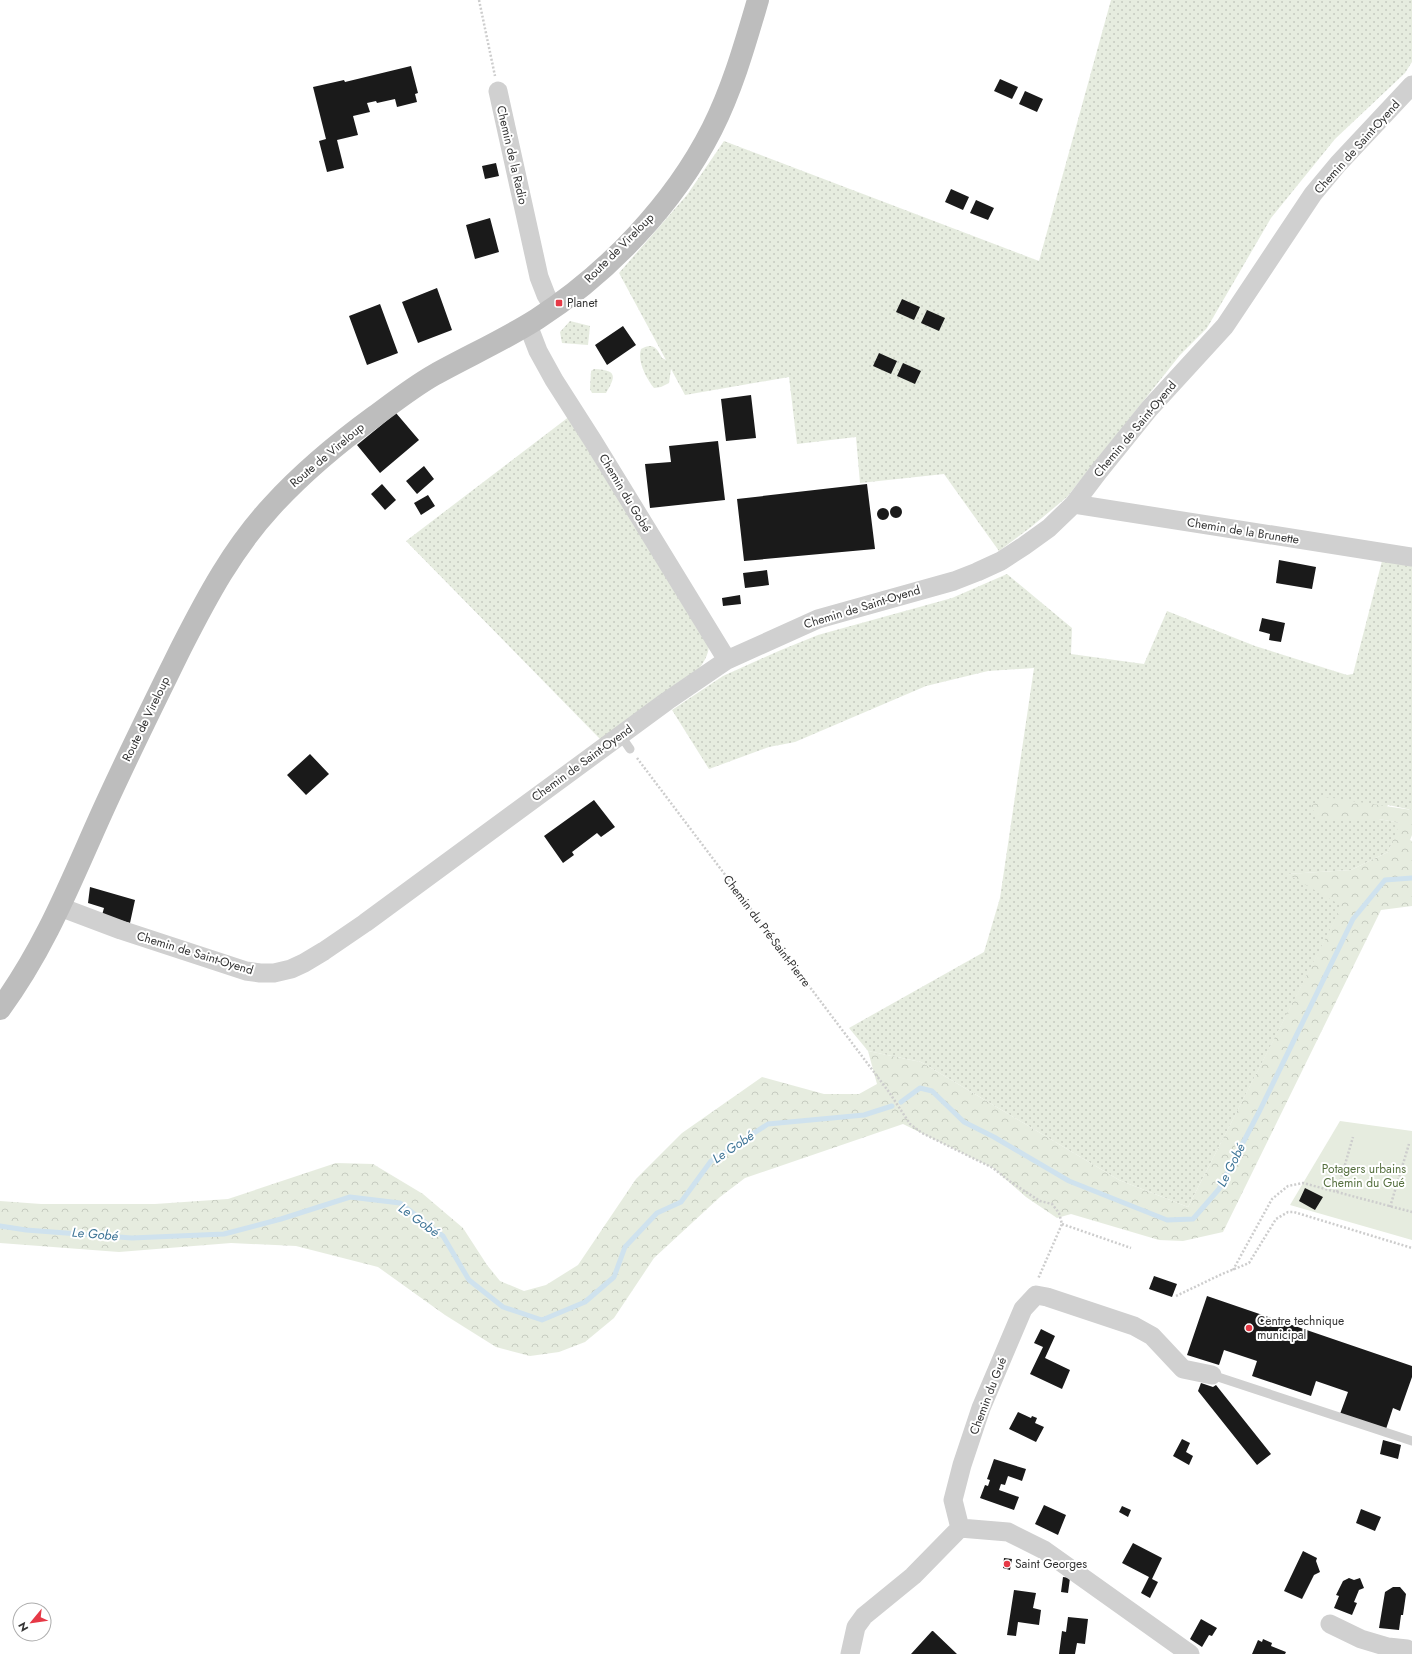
<svg xmlns="http://www.w3.org/2000/svg" width="1412" height="1654" viewBox="0 0 1412 1654" font-family="Jost,sans-serif">
  <style>
    .grass { fill: url(#grass-dots) }
    .forest { fill: url(#forest-crowns) }
    .garden { fill: #e6ecdf }
    .lines { fill: none; stroke-linecap: round; stroke-linejoin: round }
    .stream { stroke: #cfe2ee; stroke-width: 5 }
    .building { fill: #1a1a1a }
    .path { stroke: #cdcdcd; stroke-width: 2.5; stroke-dasharray: 2 2; stroke-linecap: butt }
    .lane { stroke: #d0d0d0; stroke-width: 9 }
    .street { stroke: #d0d0d0; stroke-width: 19 }
    .secondary { stroke: #bdbdbd; stroke-width: 22 }
    .poi-dot { fill: #e63946; stroke: #fff; stroke-width: 1.5 }
    .labels { text-anchor: middle; dominant-baseline: central; stroke-width: 4; stroke-linejoin: round; paint-order: stroke }
    .street-label { font-size: 12px; fill: #333; stroke: #fff }
    .poi-label { font-size: 12px; fill: #333; stroke: #fff; text-anchor: start }
    .park-label { font-size: 12px; fill: #56703f; stroke: #fff }
    .water-label { font-size: 13px; font-style: italic; fill: #3f7597; stroke: #fff }
  </style>
  <defs>
    <pattern id="grass-dots" width="8" height="8" patternUnits="userSpaceOnUse"><rect width="8" height="8" fill="#e6ecdf"/><path d="M2 2h.1M6 6h.1" fill="none" stroke="#c6cbc0" stroke-width="1.8" stroke-linecap="round"/></pattern>
    <pattern id="forest-crowns" width="20" height="18" patternUnits="userSpaceOnUse"><rect width="20" height="18" fill="#e6ecdf"/><path d="M2 6a3 3 0 1 1 6 0M12 15a3 3 0 1 1 6 0" fill="none" stroke="#c6cbc0"/></pattern>
  </defs>
  <rect width="100%" height="100%" fill="#fff"/>
  <path class="grass" d="M 1111,0 L 1412,0 L 1412,62 L 1405,73 L 1335,139 L 1271,218 L 1207,328 L 1180,355 L 1067,497 L 1031,527 L 999,551 L 944,474 L 860,483 L 856,437 L 797,444 L 789,377 L 685,395 L 671,369 L 669,383 L 661,387 L 654,388 C 646,378 637,361 641,349 C 653,342 657,348 662,358 L 666,360 L 619,273 L 687,195 L 724,141 L 1039,261 Z
    M 570,321 L 590,326 L 588,345 L 562,343 L 560,332 Z
    M 594,369 C 616,370 617,375 606,393 L 592,393 L 590,389 L 591,371 Z
    M 570,416 L 709,643 C 709,654 705,660 699,669 L 602,741 L 406,541 Z
    M 1383,557 L 1412,561 L 1412,810 L 1388,805 L 1379,819 L 1401,823 L 1388,852 L 1351,870 L 1288,874 L 1343,905 L 1188,1207 L 1119,1180 L 921,1062 L 868,1051 L 849,1028 L 984,952 L 1000,898 L 1034,668 L 988,671 L 926,686 L 795,742 L 769,747 L 709,769 L 672,710 L 723,676 L 781,650 L 818,635 L 952,598 L 1007,574 L 1072,628 L 1071,654 L 1144,664 L 1167,611 L 1255,646 L 1347,675 L 1353,674 Z"/>
  <path class="forest" d="M 1325,797 L 1412,810 L 1412,835 L 1410,840 L 1412,841 L 1412,906 L 1381,910 L 1223,1232 L 1183,1241 L 1159,1240 L 1071,1214 L 1057,1218 L 1026,1197 L 993,1168 L 903,1124 L 745,1178 L 720,1197 L 654,1258 L 614,1318 L 585,1342 L 559,1352 L 530,1356 L 496,1347 L 445,1315 L 378,1267 L 296,1246 L 231,1243 L 119,1252 L 0,1243 L 0,1201 L 41,1204 L 155,1204 L 228,1199 L 336,1163 L 373,1164 L 423,1194 L 463,1228 L 487,1265 L 500,1281 L 524,1291 L 546,1285 L 578,1265 L 636,1179 L 682,1133 L 762,1077 L 824,1094 L 859,1094 L 877,1084 L 868,1051 L 921,1062 L 1119,1180 L 1188,1207 L 1342,906 L 1287,874 L 1351,870 L 1388,852 L 1400,823 L 1379,819 L 1318,819 L 1311,806 Z"/>
  <path class="garden" d="M 1340,1121 L 1412,1131 L 1412,1240 L 1290,1205 Z"/>
  <g class="lines">
    <path class="stream" d="M 901,1102 L 920,1088 L 932,1091 L 964,1122 L 994,1137 L 1069,1181 L 1167,1220 L 1193,1219 L 1219,1189 L 1260,1110 L 1353,919 L 1385,880 L 1412,878
      M 0,1226 L 26,1230 L 132,1238 L 224,1234 L 281,1219 L 350,1197 L 400,1203 L 443,1236 L 469,1280 L 503,1307 L 542,1320 L 585,1302 L 614,1277 L 625,1247 L 657,1213 L 681,1202 L 711,1161 L 768,1124 L 864,1115 L 892,1106"/>
  </g>
  <path class="building" d="M 411,66 L 418,93 L 415,94 L 417,102 L 397,107 L 395,99 L 377,103 L 376,101 L 367,103 L 370,112 L 353,116 L 358,135 L 337,140 L 344,168 L 327,172 L 319,141 L 326,139 L 313,87 L 344,80 L 345,82 Z
    M 1000,79 L 1018,87 L 1012,99 L 994,91 Z
    M 1025,91 L 1043,99 L 1037,112 L 1019,104 Z
    M 496,163 L 499,176 L 485,179 L 482,166 Z
    M 951,189 L 969,197 L 963,210 L 945,202 Z
    M 976,200 L 994,208 L 988,220 L 970,213 Z
    M 490,218 L 499,252 L 475,259 L 466,225 Z
    M 437,288 L 452,330 L 418,343 L 402,302 Z
    M 902,299 L 920,307 L 914,320 L 896,312 Z
    M 380,304 L 398,353 L 367,365 L 349,316 Z
    M 927,310 L 945,318 L 939,331 L 921,323 Z
    M 623,326 L 636,345 L 607,365 L 595,345 Z
    M 879,353 L 897,361 L 891,374 L 873,366 Z
    M 903,363 L 921,371 L 915,384 L 897,376 Z
    M 751,395 L 756,438 L 726,441 L 721,399 Z
    M 396,413 L 419,440 L 380,473 L 357,445 Z
    M 718,441 L 725,500 L 650,508 L 645,464 L 671,462 L 669,446 Z
    M 424,466 L 434,479 L 417,494 L 406,481 Z
    M 382,484 L 396,500 L 385,510 L 371,494 Z
    M 867,484 L 875,549 L 744,561 L 737,499 Z
    M 428,495 L 435,506 L 421,515 L 414,503 Z
    M890 512a6 6 0 1 1 12 0a6 6 0 1 1-12 0Z
    M877 514a6 6 0 1 1 12 0a6 6 0 1 1-12 0Z
    M 1279,560 L 1316,567 L 1312,589 L 1276,583 Z
    M 767,570 L 769,585 L 745,588 L 743,573 Z
    M 740,595 L 741,604 L 723,606 L 722,598 Z
    M 1262,618 L 1285,623 L 1281,642 L 1269,640 L 1270,634 L 1259,631 Z
    M 310,754 L 329,774 L 306,795 L 287,775 Z
    M 594,800 L 615,827 L 601,837 L 597,833 L 572,852 L 574,855 L 563,863 L 544,836 Z
    M 90,887 L 135,900 L 130,923 L 102,915 L 104,908 L 88,903 Z
    M 1305,1188 L 1323,1197 L 1315,1210 L 1299,1201 Z
    M 1154,1276 L 1177,1284 L 1172,1297 L 1149,1289 Z
    M 1207,1296 L 1412,1366 L 1412,1377 L 1400,1411 L 1393,1408 L 1386,1429 L 1340,1414 L 1348,1392 L 1316,1381 L 1311,1396 L 1252,1376 L 1257,1361 L 1224,1350 L 1219,1365 L 1187,1355 Z
    M 1041,1329 L 1055,1336 L 1045,1358 L 1070,1370 L 1062,1389 L 1030,1374 L 1043,1347 L 1034,1343 Z
    M 1201,1383 L 1213,1387 L 1216,1385 L 1271,1454 L 1257,1465 L 1198,1391 Z
    M 1018,1412 L 1031,1418 L 1032,1416 L 1037,1418 L 1035,1423 L 1044,1427 L 1036,1442 L 1009,1429 Z
    M 1182,1439 L 1190,1443 L 1186,1452 L 1193,1456 L 1189,1465 L 1173,1456 Z
    M 1383,1440 L 1401,1445 L 1398,1459 L 1380,1454 Z
    M 994,1459 L 1026,1469 L 1022,1481 L 1008,1476 L 1005,1485 L 1001,1484 L 999,1490 L 1019,1497 L 1014,1510 L 980,1498 L 985,1485 L 988,1486 L 990,1480 L 987,1479 Z
    M 1044,1505 L 1066,1515 L 1058,1535 L 1035,1524 Z
    M 1122,1506 L 1131,1510 L 1128,1517 L 1119,1512 Z
    M 1361,1509 L 1381,1517 L 1375,1531 L 1356,1523 Z
    M 1133,1543 L 1162,1558 L 1152,1579 L 1158,1582 L 1150,1598 L 1141,1593 L 1149,1577 L 1122,1563 Z
    M 1303,1551 L 1317,1558 L 1316,1561 L 1320,1572 L 1314,1575 L 1302,1599 L 1284,1591 Z
    M 1004,1558 L 1012,1559 L 1010,1570 L 1003,1568 Z
    M 1063,1577 L 1070,1578 L 1068,1593 L 1061,1592 Z
    M 1349,1578 L 1354,1580 L 1360,1578 L 1364,1588 L 1359,1590 L 1354,1602 L 1357,1603 L 1352,1615 L 1334,1608 L 1339,1596 L 1336,1595 L 1343,1581 Z
    M 1393,1587 L 1400,1587 L 1406,1594 L 1403,1615 L 1401,1615 L 1399,1630 L 1379,1628 L 1385,1592 Z
    M 1014,1590 L 1036,1593 L 1033,1608 L 1041,1610 L 1039,1625 L 1018,1622 L 1016,1636 L 1007,1635 Z
    M 1068,1617 L 1088,1619 L 1085,1644 L 1077,1643 L 1075,1654 L 1059,1654 L 1062,1631 L 1066,1632 Z
    M 1201,1619 L 1217,1628 L 1212,1636 L 1209,1635 L 1202,1647 L 1190,1639 Z
    M 932,1631 L 933,1631 L 957,1654 L 911,1654 Z
    M 1263,1639 L 1272,1643 L 1271,1646 L 1286,1652 L 1285,1654 L 1252,1654 L 1258,1640 L 1262,1642 Z"/>
  <g class="lines">
    <path class="path" d="M 479,0 L 495,76
      M 637,758 L 889,1092 L 910,1124 L 922,1133 L 993,1168 L 1012,1183 L 1040,1201 L 1052,1204 L 1059,1213 L 1062,1224 L 1038,1279
      M 1337,1192 L 1353,1137
      M 1390,1207 L 1409,1144
      M 1062,1224 L 1131,1248
      M 1233,1270 L 1272,1199 L 1288,1186 L 1303,1183 L 1412,1212
      M 1176,1296 L 1222,1274 L 1249,1263 L 1276,1219 L 1288,1212 L 1294,1212 L 1412,1248"/>
    <path class="lane" d="M 621,736 L 630,749
      M 1212,1375 L 1412,1441"/>
    <path class="street" d="M 498,91 L 539,277 L 546,295 L 553,307
      M 528,325 L 538,351 L 554,380 L 593,441 L 727,660
      M 1074,504 L 1412,557
      M 60,907 L 121,930 L 246,971 L 260,973 L 274,973 L 291,969 L 304,963 L 324,951 L 365,923 L 667,701 L 727,660 L 818,619 L 954,581 L 977,572 L 1001,561 L 1024,546 L 1049,528 L 1074,504 L 1099,471 L 1149,409 L 1225,326 L 1313,194 L 1338,164 L 1412,85
      M 960,1528 L 1008,1532 L 1044,1550 L 1190,1654
      M 1330,1624 L 1361,1639 L 1388,1647 L 1407,1649 L 1405,1654
      M 850,1654 L 856,1627 L 864,1616 L 913,1576 L 960,1528 L 953,1500 L 962,1465 L 981,1408 L 1023,1309 L 1036,1295 L 1047,1297 L 1134,1326 L 1152,1336 L 1183,1369 L 1212,1375"/>
    <path class="secondary" d="M 0,1009 C 44,949 69,886 99,819 C 125,761 153,705 181,648 C 207,597 233,548 272,506 C 303,472 338,443 375,416 C 394,402 413,387 434,375 C 468,356 504,340 537,319 C 608,273 674,204 712,129 C 733,87 745,44 758,0"/>
  </g>
  <g class="poi-dot">
    <rect x="555" y="299" width="8" height="8" rx="2"/>
    <circle cx="1249" cy="1328" r="4"/>
    <circle cx="1007" cy="1564" r="4"/>
  </g>
  <g class="labels">
    <g class="street-label">
      <text transform="translate(1357 147) rotate(-48)">Chemin de Saint-Oyend</text>
      <text transform="translate(512 155) rotate(77)">Chemin de la Radio</text>
      <text transform="translate(619 248) rotate(-45)">Route de Vireloup</text>
      <text transform="translate(1135 429) rotate(-50)">Chemin de Saint-Oyend</text>
      <text transform="translate(327 455) rotate(-40)">Route de Vireloup</text>
      <text transform="translate(625 493) rotate(59)">Chemin du Gobé</text>
      <text transform="translate(1243 531) rotate(9)">Chemin de la Brunette</text>
      <text transform="translate(862 607) rotate(-17)">Chemin de Saint-Oyend</text>
      <text transform="translate(146 719) rotate(-64)">Route de Vireloup</text>
      <text transform="translate(582 763) rotate(-36)">Chemin de Saint-Oyend</text>
      <text transform="translate(767 931) rotate(53)">Chemin du Pré-Saint-Pierre</text>
      <text transform="translate(195 953) rotate(17)">Chemin de Saint-Oyend</text>
      <text transform="translate(988 1396) rotate(-69)">Chemin du Gué</text>
    </g>
    <g class="poi-label">
      <text x="567" y="303">Planet</text>
      <text x="1257" y="1321">Centre technique<tspan x="1257" dy="14">municipal</tspan></text>
      <text x="1015" y="1564">Saint Georges</text>
    </g>
    <g class="park-label">
      <text x="1364" y="1169">Potagers urbains<tspan x="1364" dy="14">Chemin du Gué</tspan></text>
    </g>
    <g class="water-label">
      <text transform="translate(733 1147) rotate(-34)">Le Gobé</text>
      <text transform="translate(1231 1165) rotate(-63)">Le Gobé</text>
      <text transform="translate(419 1220) rotate(36)">Le Gobé</text>
      <text transform="translate(95 1234) rotate(5)">Le Gobé</text>
    </g>
  </g>
  <g transform="translate(32 1622) rotate(241)"><circle r="19" fill="#ffffff" stroke="#adadad"/>
  <path d="M0-3L7 15L0 10L-7 15Z" fill="#e63946"/>
  <text y="-6" font-size="11" font-weight="bold" text-anchor="middle" fill="#333333">N</text>
  </g>
</svg>
